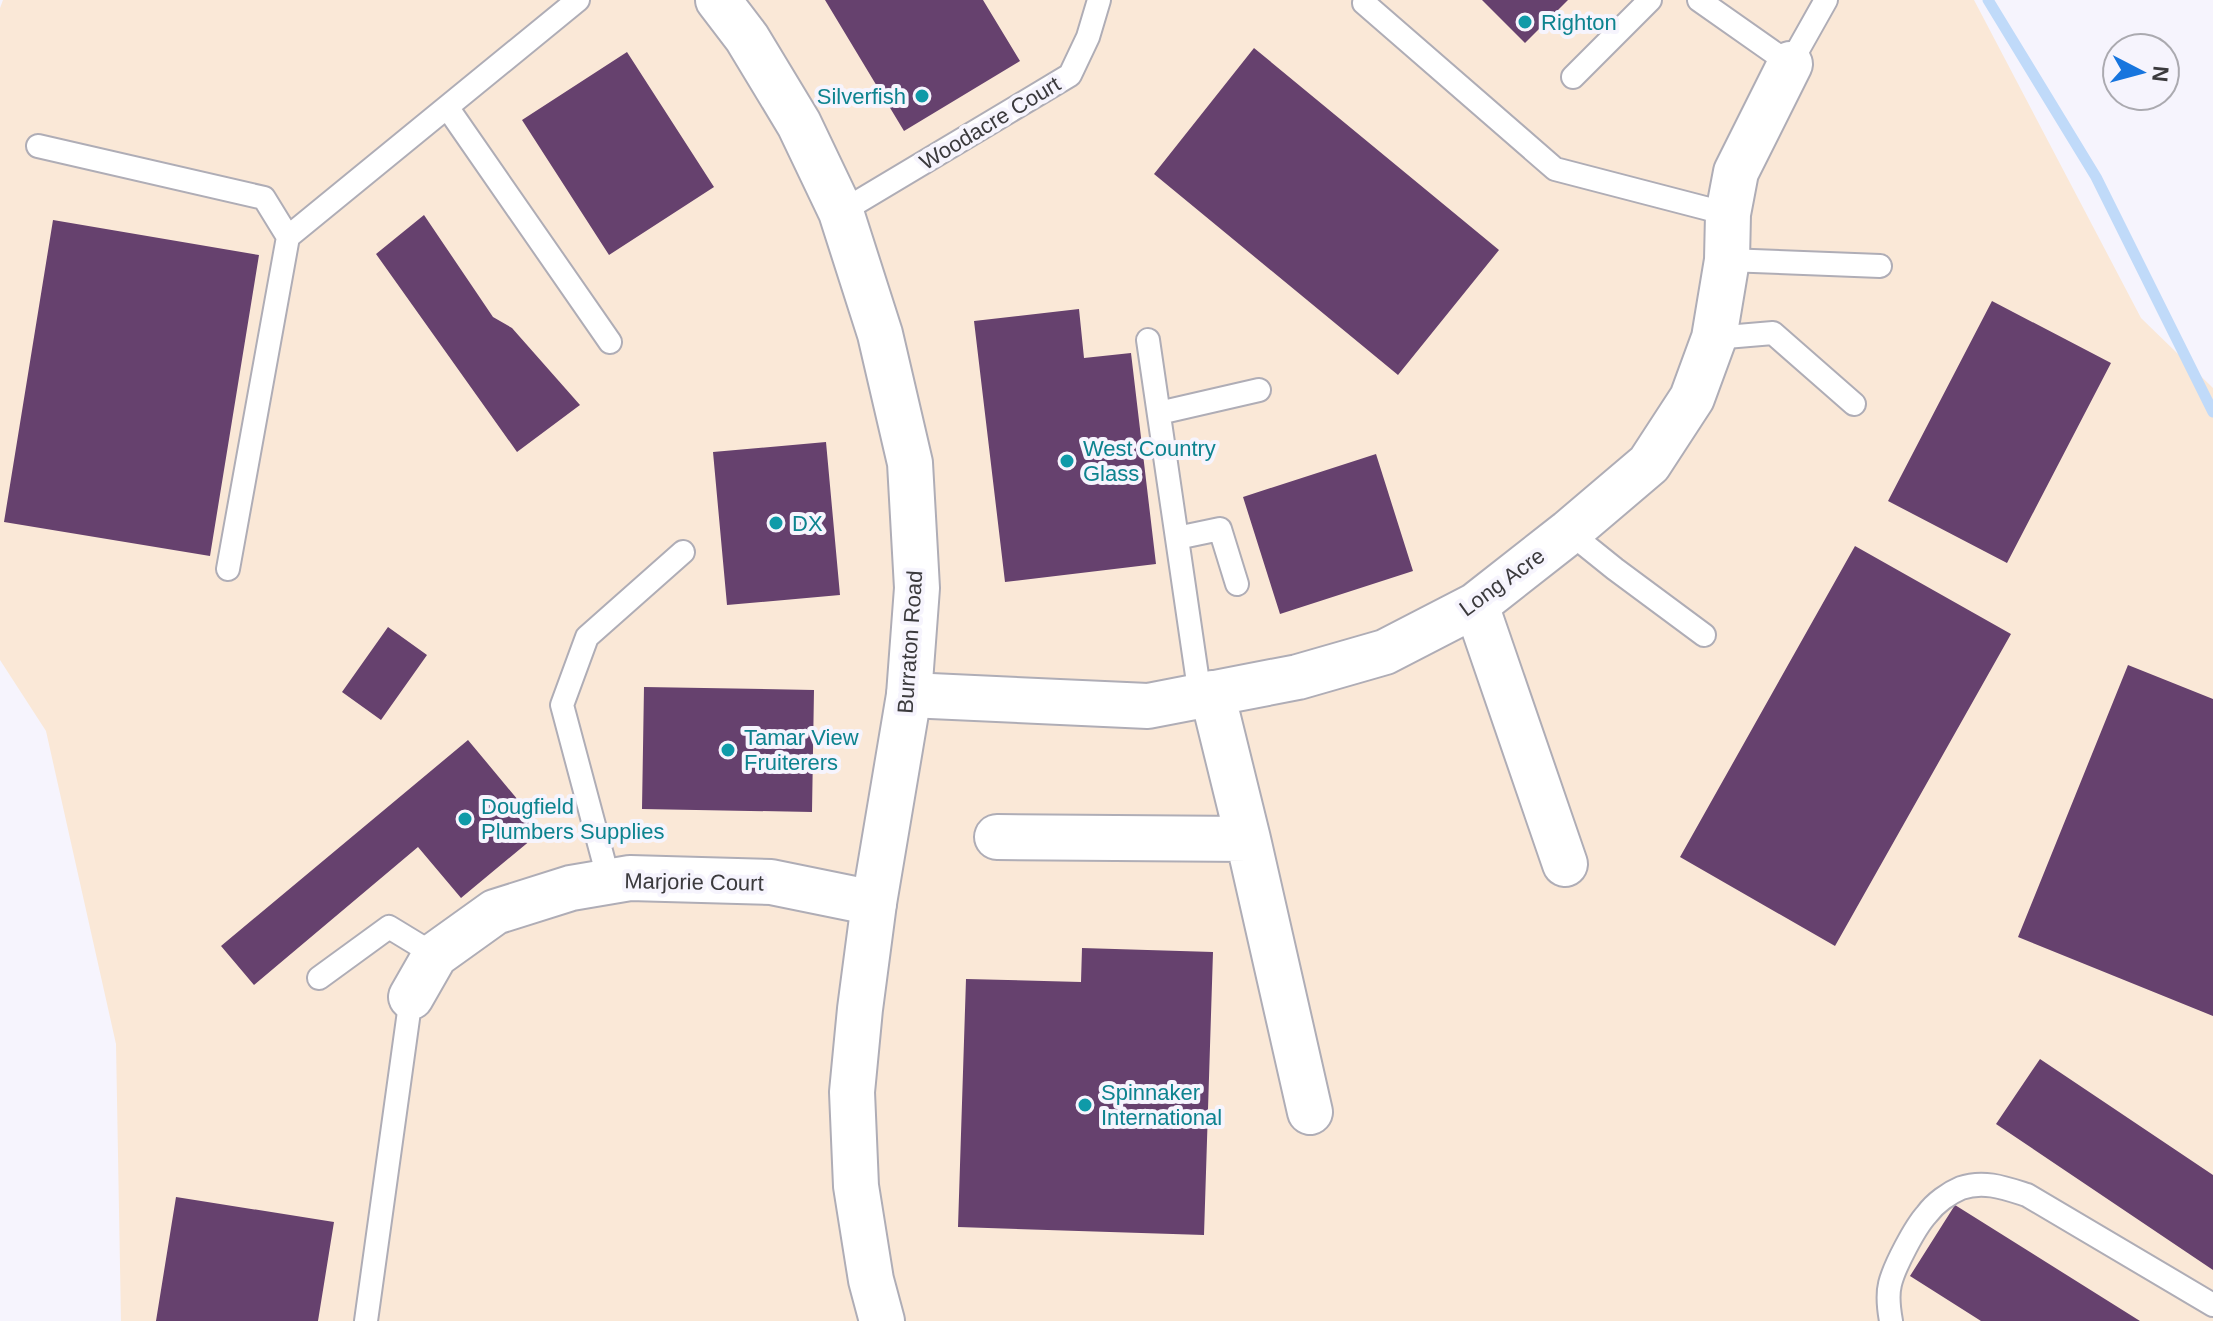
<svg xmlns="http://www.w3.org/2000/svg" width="2213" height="1321" viewBox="0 0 2213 1321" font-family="Arial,sans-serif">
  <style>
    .industrial { fill: #fae8d7 }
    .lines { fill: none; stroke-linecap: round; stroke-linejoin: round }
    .stream { stroke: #c0daf9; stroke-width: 11 }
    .building { fill: #66416e }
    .lane-casing { stroke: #afadb6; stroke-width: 26 }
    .street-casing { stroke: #afadb6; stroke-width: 48 }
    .secondary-casing { stroke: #afadb6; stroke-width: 48 }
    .lane { stroke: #fff; stroke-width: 22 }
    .street { stroke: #fff; stroke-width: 44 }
    .secondary { stroke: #fff; stroke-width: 44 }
    .culture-dot { fill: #0f9aa8; stroke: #f6f4fd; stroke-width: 3 }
    .labels { text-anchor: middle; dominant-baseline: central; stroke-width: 8; stroke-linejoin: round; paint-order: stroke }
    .culture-label { font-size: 22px; fill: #0d838f; stroke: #f6f4fd; text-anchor: start }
    .street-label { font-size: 22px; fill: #3b3a3d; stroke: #f6f4fd }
  </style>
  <rect width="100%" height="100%" fill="#f6f4fd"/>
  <path class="industrial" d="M 3,0 L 1974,0 L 2141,318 L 2213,388 L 2213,1321 L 121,1321 L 116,1044 L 46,731 L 0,660 L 0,8 Z"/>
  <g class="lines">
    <path class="stream" d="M 1988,0 L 2096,177 L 2213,412"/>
  </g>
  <path class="building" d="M 825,0 L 983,0 L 1020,61 L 904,131 Z
    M 1482,0 L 1568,0 L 1525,43 Z
    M 1254,48 L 1499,250 L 1398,375 L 1154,174 Z
    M 627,52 L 714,187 L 609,255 L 522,120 Z
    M 424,215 L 493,317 L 512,328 L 580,405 L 517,452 L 376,254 Z
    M 53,220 L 259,255 L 210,556 L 4,522 Z
    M 1992,301 L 2111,363 L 2007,563 L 1888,501 Z
    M 1079,309 L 1084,358 L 1131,353 L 1156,564 L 1005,582 L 974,321 Z
    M 826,442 L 840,595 L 727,605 L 713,452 Z
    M 1376,454 L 1413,571 L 1280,614 L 1243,497 Z
    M 1855,546 L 2011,634 L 1835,946 L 1680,857 Z
    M 388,627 L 427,655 L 381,720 L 342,692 Z
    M 2128,665 L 2213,699 L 2213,1016 L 2018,937 Z
    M 644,687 L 814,690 L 812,812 L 642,809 Z
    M 468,740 L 543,830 L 461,898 L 418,847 L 254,985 L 221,946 Z
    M 1082,948 L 1213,952 L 1204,1235 L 958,1227 L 966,979 L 1081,982 Z
    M 2040,1059 L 2213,1175 L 2213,1270 L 1996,1124 Z
    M 176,1197 L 334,1222 L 318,1321 L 156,1321 Z
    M 1955,1205 L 2140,1321 L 1981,1321 L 1910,1276 Z"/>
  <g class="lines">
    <g class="lane-casing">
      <path id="lane" d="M 1699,0 L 1790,64 L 1826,0
        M 1364,3 L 1555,169 L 1728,214
        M 1573,77 L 1650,0
        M 447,107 L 610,342
        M 38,146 L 264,198 L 288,237
        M 841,212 L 1070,75 L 1088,37 L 1099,0
        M 1727,260 L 1880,266
        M 1714,338 L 1773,333 L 1854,404
        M 1148,340 L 1200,696
        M 1159,413 L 1259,390
        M 1569,532 L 1615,569 L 1704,635
        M 1177,538 L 1220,529 L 1237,584
        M 228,569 L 288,237 L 578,0
        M 609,881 L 562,705 L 587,637 L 683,552
        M 319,978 L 389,927 L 435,955
        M 366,1321 L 411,997
        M 1891,1321 C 1889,1310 1887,1296 1890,1284 C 1894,1267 1915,1227 1927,1214 C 1935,1203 1949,1193 1961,1188 C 1984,1180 2005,1188 2027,1195 L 2213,1305"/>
    </g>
    <g class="street-casing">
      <path id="street" d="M 1476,605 L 1565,864
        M 909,695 L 1148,706 L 1298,677 L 1385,652 L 1476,605 L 1569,532 L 1649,464 L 1692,398 L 1714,338 L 1727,260 L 1728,214 L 1736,172 L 1790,64
        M 997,837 L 1248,839 L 1212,693
        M 1248,839 L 1310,1112
        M 411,997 L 435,955 L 495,912 L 571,888 L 630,878 L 771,882 L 874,903"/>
    </g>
    <g class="secondary-casing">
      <path id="secondary" d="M 718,0 L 747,38 L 799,124 L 841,212 L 880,334 L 910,463 L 917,588 L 909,695 L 874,903 L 860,1009 L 852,1092 L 856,1186 L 871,1280 L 882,1321"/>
    </g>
    <use href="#lane" class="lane"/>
    <use href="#street" class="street"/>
    <use href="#secondary" class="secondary"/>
  </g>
  <g class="culture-dot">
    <circle cx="1525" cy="22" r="8"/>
    <circle cx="922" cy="96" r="8"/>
    <circle cx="1067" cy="461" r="8"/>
    <circle cx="776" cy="523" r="8"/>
    <circle cx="728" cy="750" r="8"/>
    <circle cx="465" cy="819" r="8"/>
    <circle cx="1085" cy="1105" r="8"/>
  </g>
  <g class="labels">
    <g class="culture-label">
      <text x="1541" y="22">Righton</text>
      <text x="906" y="96" text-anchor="end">Silverfish</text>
      <text x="1083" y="448">West Country<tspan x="1083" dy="25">Glass</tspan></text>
      <text x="792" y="523">DX</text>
      <text x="744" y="737">Tamar View<tspan x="744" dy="25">Fruiterers</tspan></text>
      <text x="481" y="806">Dougfield<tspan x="481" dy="25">Plumbers Supplies</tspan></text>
      <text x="1101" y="1092">Spinnaker<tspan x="1101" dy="25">International</tspan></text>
    </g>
    <g class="street-label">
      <text transform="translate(990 123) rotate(-31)">Woodacre Court</text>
      <text transform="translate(1502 582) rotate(-36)">Long Acre</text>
      <text transform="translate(910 642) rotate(-86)">Burraton Road</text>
      <text transform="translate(694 882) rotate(1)">Marjorie Court</text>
    </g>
  </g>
  <g transform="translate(2141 72) rotate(96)"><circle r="38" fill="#f6f4fd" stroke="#abaab0" stroke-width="2"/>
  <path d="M0-6L14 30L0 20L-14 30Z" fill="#1775de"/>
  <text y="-12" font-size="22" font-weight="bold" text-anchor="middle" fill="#3b3a3d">N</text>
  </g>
</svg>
